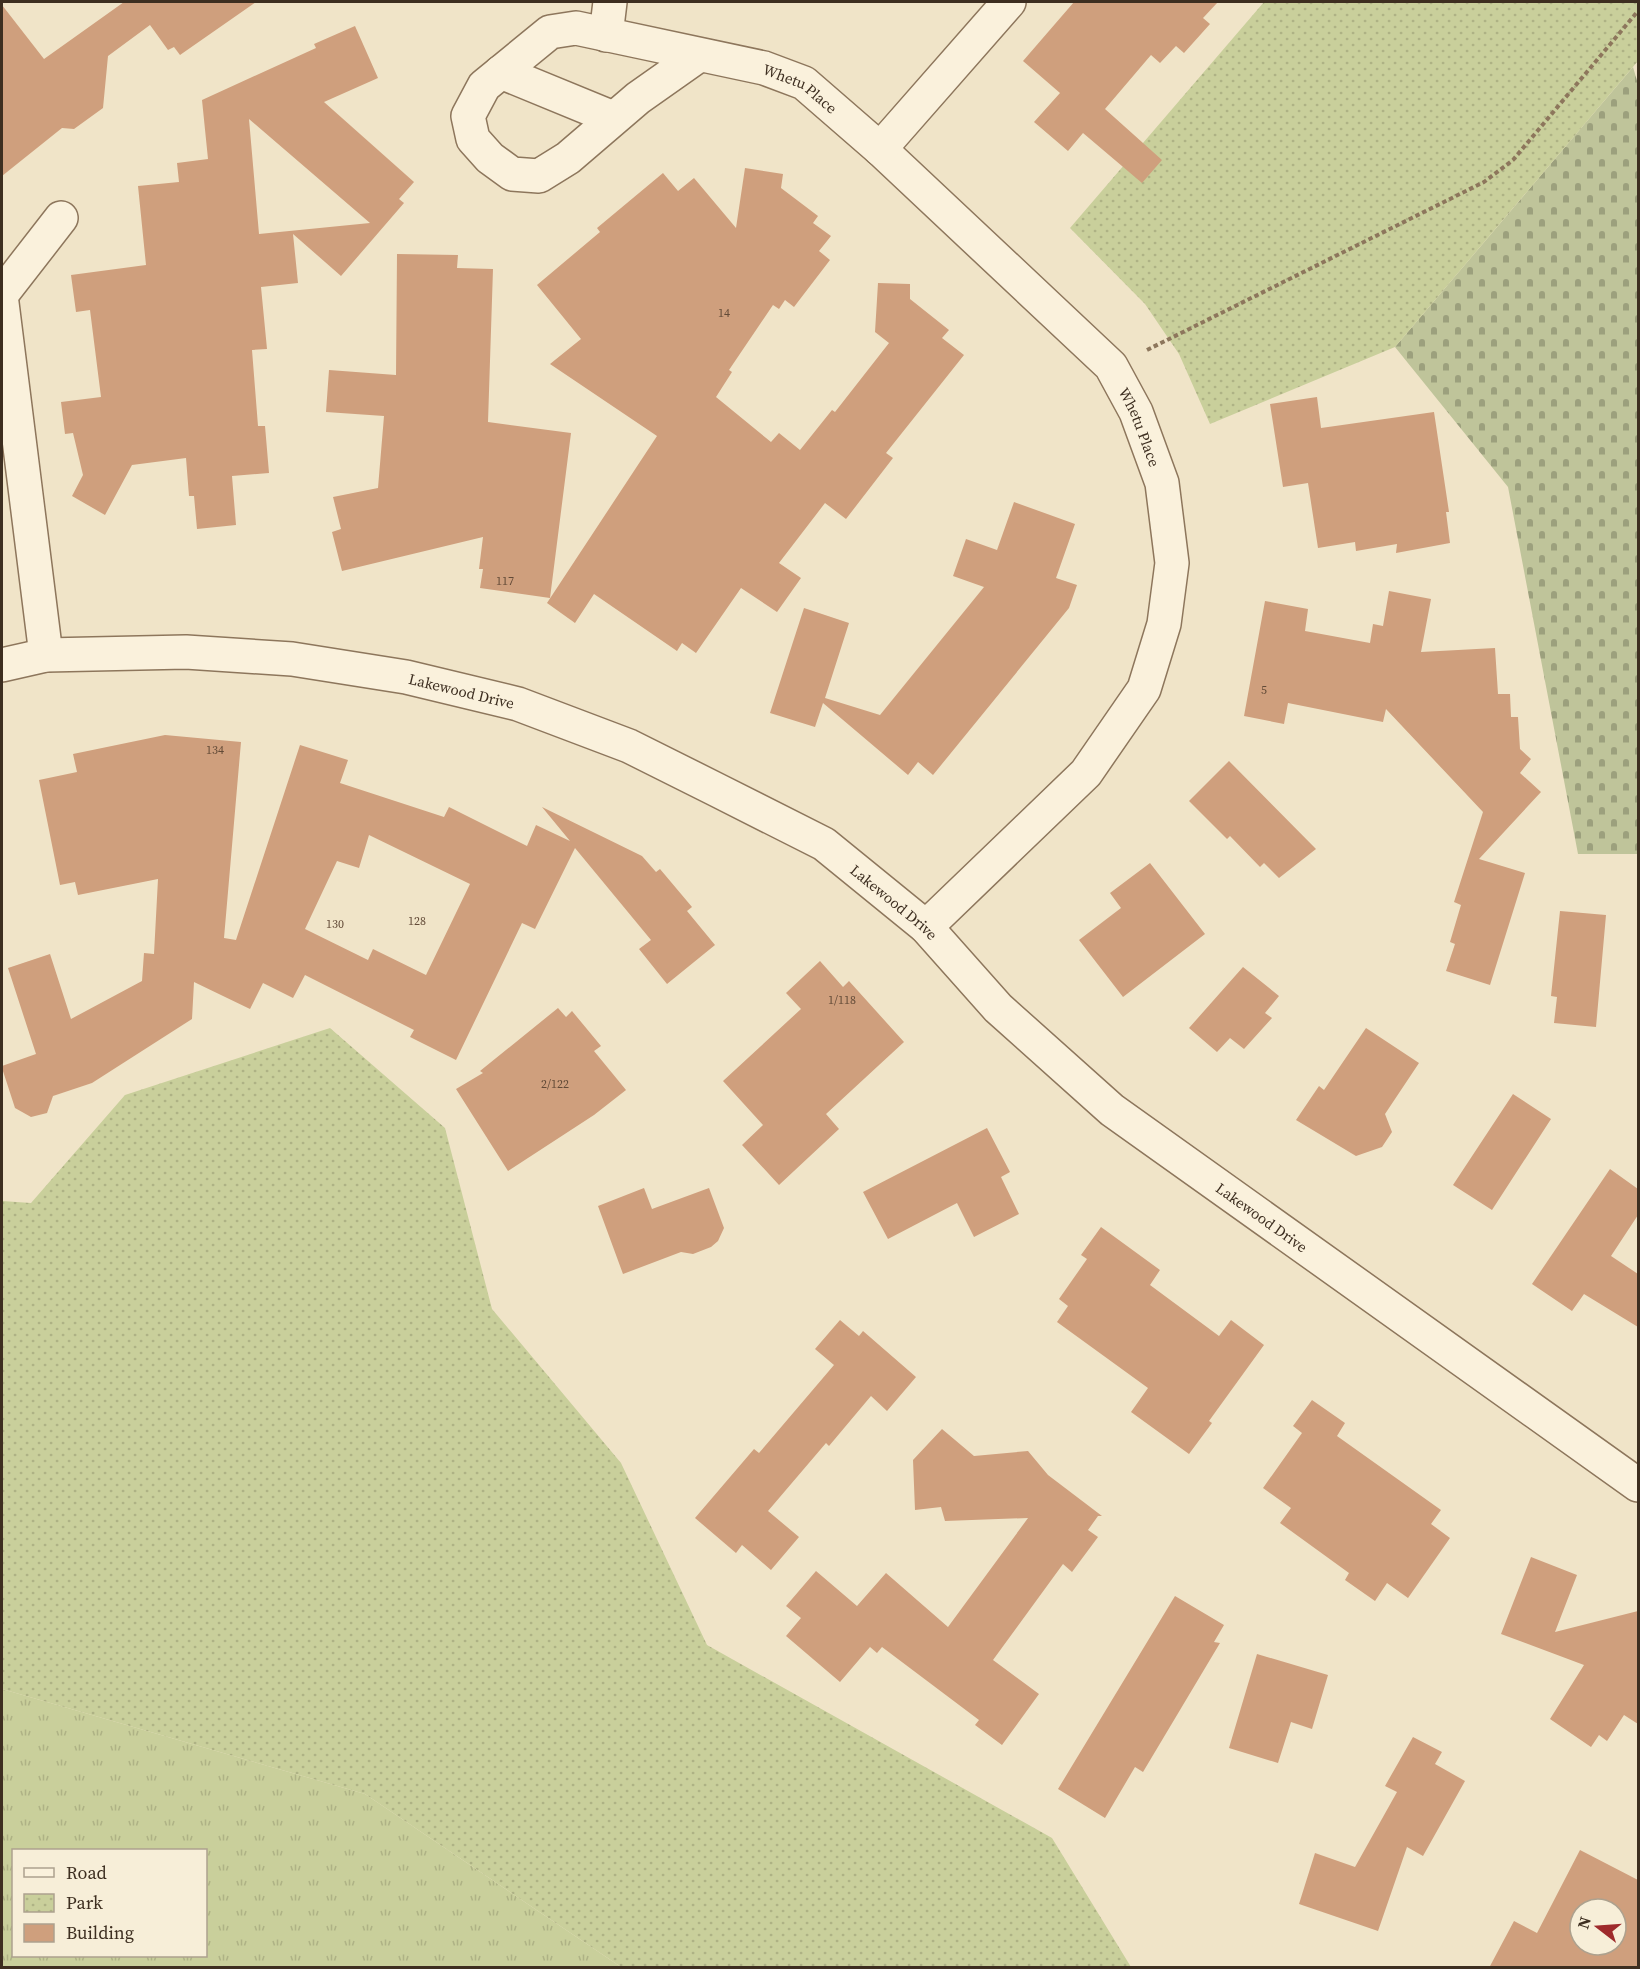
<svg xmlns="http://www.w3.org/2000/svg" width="1640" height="1969" viewBox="0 0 1640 1969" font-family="'Source Serif 4',serif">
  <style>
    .grass { fill: url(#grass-tufts); fill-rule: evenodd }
    .cemetery { fill: url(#cemetery-stones) }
    .park { fill: url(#park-dots) }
    .building { fill: #cf9f7d; fill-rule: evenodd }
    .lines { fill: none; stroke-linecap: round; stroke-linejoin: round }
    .minor-casing { stroke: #8d765c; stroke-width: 36 }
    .path { stroke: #8d765c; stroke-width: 4; stroke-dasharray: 4.5 3; stroke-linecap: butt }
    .minor { stroke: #faf1dc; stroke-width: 33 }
    .labels { text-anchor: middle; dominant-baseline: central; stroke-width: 6; stroke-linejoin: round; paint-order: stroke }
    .number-label { font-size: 12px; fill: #624a37 }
    .street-label { font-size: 15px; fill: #3d2e20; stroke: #f7eed8 }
  </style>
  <defs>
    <pattern id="grass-tufts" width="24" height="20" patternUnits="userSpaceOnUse" patternTransform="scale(1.5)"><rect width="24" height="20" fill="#c9cf9b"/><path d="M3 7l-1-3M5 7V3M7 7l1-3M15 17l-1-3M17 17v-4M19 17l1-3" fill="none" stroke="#aeb285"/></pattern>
    <pattern id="cemetery-stones" width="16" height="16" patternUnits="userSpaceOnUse" patternTransform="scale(1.5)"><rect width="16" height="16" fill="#bfc49a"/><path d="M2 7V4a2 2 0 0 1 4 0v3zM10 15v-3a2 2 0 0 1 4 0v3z" fill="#9ca07d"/></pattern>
    <pattern id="park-dots" width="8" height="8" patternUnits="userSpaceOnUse" patternTransform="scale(1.5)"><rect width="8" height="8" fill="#c9cf9b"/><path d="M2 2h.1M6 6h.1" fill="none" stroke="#aeb285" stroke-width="1.8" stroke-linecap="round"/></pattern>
  </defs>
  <rect width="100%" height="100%" fill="#f0e4c8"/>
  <path class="grass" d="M 2,1689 L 365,1794 L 621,1967 L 2,1967 ZM 14,1850 L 206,1850 L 206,1956 L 14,1956 Z"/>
  <path class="cemetery" d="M 1633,67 L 1638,84 L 1638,854 L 1578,854 L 1508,487 L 1395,347 Z"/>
  <path class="park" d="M 1264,2 L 1638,2 L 1638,61 L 1395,347 L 1210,424 L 1179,354 L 1145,304 L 1070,228 Z
    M 330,1028 L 445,1128 L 492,1309 L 621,1463 L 707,1645 L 1052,1838 L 1131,1967 L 621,1967 L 365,1794 L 2,1689 L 2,1201 L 31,1203 L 125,1095 Z"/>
  <path class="building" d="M 124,2 L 256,2 L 180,55 L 174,47 L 168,50 L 150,25 L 108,56 L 103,108 L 74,129 L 62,128 L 2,176 L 2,5 L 44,59 Z
    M 1074,2 L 1218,2 L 1203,18 L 1210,24 L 1184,53 L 1176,46 L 1160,63 L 1151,55 L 1105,109 L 1162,160 L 1142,183 L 1083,133 L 1068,151 L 1034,122 L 1060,93 L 1023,61 Z
    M 355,26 L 378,78 L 324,102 L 414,182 L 399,199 L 404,203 L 341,276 L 293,234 L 298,283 L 261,287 L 267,349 L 252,350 L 258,426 L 265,426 L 269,473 L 232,476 L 236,525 L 197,529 L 194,496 L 189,496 L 186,458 L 132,465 L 105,515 L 72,496 L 83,475 L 73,433 L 65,434 L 61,402 L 101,397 L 90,310 L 76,312 L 71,275 L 146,265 L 138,186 L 179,182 L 177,163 L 208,159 L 202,100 L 316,48 L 314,44 ZM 249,119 L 370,223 L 259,234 Z
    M 745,168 L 783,174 L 781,188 L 818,216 L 813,223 L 831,236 L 819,251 L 830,260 L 794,307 L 785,300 L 779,309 L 773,305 L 729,370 L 732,372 L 716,397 L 771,442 L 779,433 L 800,450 L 832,410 L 835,412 L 889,343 L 875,332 L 878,283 L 910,284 L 910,299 L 949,330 L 942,338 L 964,355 L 886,453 L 893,458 L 846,519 L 825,503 L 779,563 L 801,578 L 777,612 L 741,588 L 696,653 L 682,643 L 677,651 L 594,594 L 575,623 L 547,603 L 657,436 L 550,364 L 581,339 L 537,285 L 600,232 L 597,228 L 663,173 L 678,191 L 694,178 L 736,228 Z
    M 397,254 L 458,255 L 457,268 L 493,269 L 488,422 L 571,433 L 550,598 L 480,588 L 483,569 L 479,569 L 483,537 L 342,571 L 332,532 L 341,529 L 333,497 L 378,488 L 384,416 L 326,412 L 329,370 L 396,375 Z
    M 1317,397 L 1321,428 L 1434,412 L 1449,512 L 1446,512 L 1450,543 L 1396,553 L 1397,544 L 1356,551 L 1355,542 L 1318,548 L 1308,483 L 1283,487 L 1270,404 Z
    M 1014,502 L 1075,524 L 1056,578 L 1077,585 L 1069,608 L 933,775 L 918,762 L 908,775 L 823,703 L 815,727 L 770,713 L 804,608 L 849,623 L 825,698 L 880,715 L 984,587 L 953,576 L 966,539 L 997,550 Z
    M 1389,591 L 1431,599 L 1421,652 L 1495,648 L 1498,694 L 1510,694 L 1511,717 L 1518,717 L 1520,749 L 1531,759 L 1520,773 L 1541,792 L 1479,859 L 1525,873 L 1490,985 L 1446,971 L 1455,944 L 1450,942 L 1461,905 L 1454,902 L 1483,812 L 1386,709 L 1383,722 L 1288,703 L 1284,724 L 1244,716 L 1265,601 L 1308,609 L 1305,631 L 1370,643 L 1373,624 L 1383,626 Z
    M 165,735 L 241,742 L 224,938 L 236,940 L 300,745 L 348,760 L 340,783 L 444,817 L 449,807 L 527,846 L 536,825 L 570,841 L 542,807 L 642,856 L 656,872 L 660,869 L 692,907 L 687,911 L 715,945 L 667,984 L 639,949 L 651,940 L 575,848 L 535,929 L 522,923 L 456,1060 L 410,1037 L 414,1030 L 305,975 L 293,998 L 263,983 L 250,1009 L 194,982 L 192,1019 L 92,1083 L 53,1096 L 47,1113 L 31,1117 L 15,1108 L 2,1068 L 2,1066 L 36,1054 L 8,968 L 50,954 L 71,1019 L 142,981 L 144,953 L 154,954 L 158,879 L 78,895 L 75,882 L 60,885 L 39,780 L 77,772 L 73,754 ZM 369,835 L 470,884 L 426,975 L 373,949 L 368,960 L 305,929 L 337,861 L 359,868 Z
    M 1229,761 L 1316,849 L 1279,878 L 1264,863 L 1260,867 L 1230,836 L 1227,839 L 1189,801 Z
    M 1150,863 L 1205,934 L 1123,997 L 1079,940 L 1121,908 L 1110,893 Z
    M 1560,911 L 1606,915 L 1596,1027 L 1554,1023 L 1557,997 L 1551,996 Z
    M 820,961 L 843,987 L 849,981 L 904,1042 L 826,1114 L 839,1129 L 779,1185 L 742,1145 L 763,1125 L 723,1081 L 801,1009 L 786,993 Z
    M 1243,967 L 1279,996 L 1265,1013 L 1272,1018 L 1244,1049 L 1230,1038 L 1217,1052 L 1189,1028 Z
    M 558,1008 L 566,1017 L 572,1011 L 601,1046 L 594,1051 L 626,1090 L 594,1115 L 508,1171 L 456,1089 L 483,1073 L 480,1071 Z
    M 1366,1028 L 1419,1063 L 1385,1114 L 1392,1132 L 1382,1147 L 1356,1156 L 1296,1120 L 1319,1086 L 1324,1090 Z
    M 1513,1094 L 1551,1119 L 1492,1210 L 1453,1185 Z
    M 987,1128 L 1010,1172 L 1001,1177 L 1019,1214 L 974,1237 L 957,1203 L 888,1239 L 863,1192 Z
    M 1610,1169 L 1638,1189 L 1638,1215 L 1611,1256 L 1638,1274 L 1638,1327 L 1584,1294 L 1572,1311 L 1532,1284 Z
    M 644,1188 L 652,1209 L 709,1188 L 724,1228 L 718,1241 L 711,1247 L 693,1254 L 681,1252 L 623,1274 L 598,1206 Z
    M 1101,1227 L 1160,1270 L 1150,1285 L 1219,1336 L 1231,1320 L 1264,1345 L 1209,1421 L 1212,1423 L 1189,1454 L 1131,1412 L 1148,1388 L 1057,1322 L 1068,1306 L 1059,1299 L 1087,1259 L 1081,1255 Z
    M 840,1320 L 859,1336 L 863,1331 L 916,1377 L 887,1411 L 871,1396 L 829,1446 L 826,1443 L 768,1511 L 799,1537 L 771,1570 L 742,1545 L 736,1553 L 695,1518 L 754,1449 L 759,1453 L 834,1365 L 815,1349 Z
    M 1312,1400 L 1345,1423 L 1337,1436 L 1441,1510 L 1431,1524 L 1450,1538 L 1408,1598 L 1387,1583 L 1375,1601 L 1345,1580 L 1349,1573 L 1280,1523 L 1291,1508 L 1263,1488 L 1302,1433 L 1293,1426 Z
    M 942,1429 L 974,1456 L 1028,1451 L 1048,1475 L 1102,1516 L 1098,1516 L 1088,1530 L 1098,1537 L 1072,1572 L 1063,1564 L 993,1660 L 1039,1694 L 1002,1745 L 975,1725 L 979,1720 L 882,1647 L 877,1653 L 870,1647 L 840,1682 L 786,1636 L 801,1618 L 786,1606 L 816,1571 L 857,1606 L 886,1573 L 948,1627 L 1028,1518 L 945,1521 L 941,1507 L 915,1510 L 913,1460 Z
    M 1531,1557 L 1577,1575 L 1555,1632 L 1638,1611 L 1638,1724 L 1624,1715 L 1607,1741 L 1599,1735 L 1591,1747 L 1550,1719 L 1584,1665 L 1501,1634 Z
    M 1175,1596 L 1224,1625 L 1214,1642 L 1220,1643 L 1143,1772 L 1135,1767 L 1105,1818 L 1058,1789 Z
    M 1257,1654 L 1328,1675 L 1312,1729 L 1291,1722 L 1278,1763 L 1229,1748 Z
    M 1413,1737 L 1442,1752 L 1435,1764 L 1465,1781 L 1423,1856 L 1407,1847 L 1378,1931 L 1299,1904 L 1315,1853 L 1355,1867 L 1397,1792 L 1385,1786 Z
    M 1580,1850 L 1638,1880 L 1638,1968 L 1489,1968 L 1514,1921 L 1537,1933 ZM 1580,1909 L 1616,1909 L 1616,1945 L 1580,1945 Z"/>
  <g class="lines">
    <g class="minor-casing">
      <g id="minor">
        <path d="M 606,35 L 610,2"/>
        <path id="s1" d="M 699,55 L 638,98 L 568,158 L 539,176 L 512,174 L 490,158 L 473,139 L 468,116 L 484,86 L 550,32 L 576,28 L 764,68 L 804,83 L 880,149 L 1111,366 L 1136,412 L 1162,483 L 1172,563 L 1164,624 L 1144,689 L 1086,773 L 926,927"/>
        <path d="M 501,72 L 613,118"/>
        <path d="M 880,149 L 1009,2"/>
        <path d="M 2,294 L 61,218"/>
        <path d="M 2,303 L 46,655"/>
        <path id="s2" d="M 2,665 L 46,655 L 186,652 L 292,659 L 406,677 L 518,704 L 629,746 L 717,790 L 824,844 L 926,927 L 998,1008 L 1112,1110 L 1638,1485"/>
      </g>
    </g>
    <path class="path" d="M 1147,350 L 1484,182 L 1513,160 L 1638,11"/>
    <use href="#minor" class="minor"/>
  </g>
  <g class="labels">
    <g class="number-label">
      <text x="724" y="313">14</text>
      <text x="505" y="581">117</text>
      <text x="1264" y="690">5</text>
      <text x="215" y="750">134</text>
      <text x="417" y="921">128</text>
      <text x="335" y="924">130</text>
      <text x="842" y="1000">1/118</text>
      <text x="555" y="1084">2/122</text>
    </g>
    <g class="street-label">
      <text stroke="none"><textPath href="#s1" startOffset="684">Whetu Place</textPath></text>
      <text stroke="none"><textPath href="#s1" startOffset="1170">Whetu Place</textPath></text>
      <text stroke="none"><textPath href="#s2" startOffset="464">Lakewood Drive</textPath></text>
      <text stroke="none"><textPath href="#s2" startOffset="950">Lakewood Drive</textPath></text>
      <text stroke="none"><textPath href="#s2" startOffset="1436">Lakewood Drive</textPath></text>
    </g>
  </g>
  <rect width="1640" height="1969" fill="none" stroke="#3d2e20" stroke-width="6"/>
  <rect x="12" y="1849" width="195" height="108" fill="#f7eed8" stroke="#ada18e" stroke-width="1.5"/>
  <rect x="24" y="1868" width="30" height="9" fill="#faf1dc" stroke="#ada18e" stroke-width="1.5"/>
  <text x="66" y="1879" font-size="18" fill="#3d2e20">Road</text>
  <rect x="24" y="1894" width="30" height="18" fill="url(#park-dots)" stroke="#ada18e" stroke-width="1.5"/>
  <text x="66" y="1909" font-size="18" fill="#3d2e20">Park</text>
  <rect x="24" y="1924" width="30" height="18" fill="#cf9f7d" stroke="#ada18e" stroke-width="1.5"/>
  <text x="66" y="1939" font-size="18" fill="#3d2e20">Building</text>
  <g transform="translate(1598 1927) rotate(287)"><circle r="28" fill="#f7eed8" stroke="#ada18e" stroke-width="1.5"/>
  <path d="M0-4.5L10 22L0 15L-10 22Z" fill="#9e2a2b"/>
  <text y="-9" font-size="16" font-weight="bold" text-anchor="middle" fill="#3d2e20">N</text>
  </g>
</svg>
